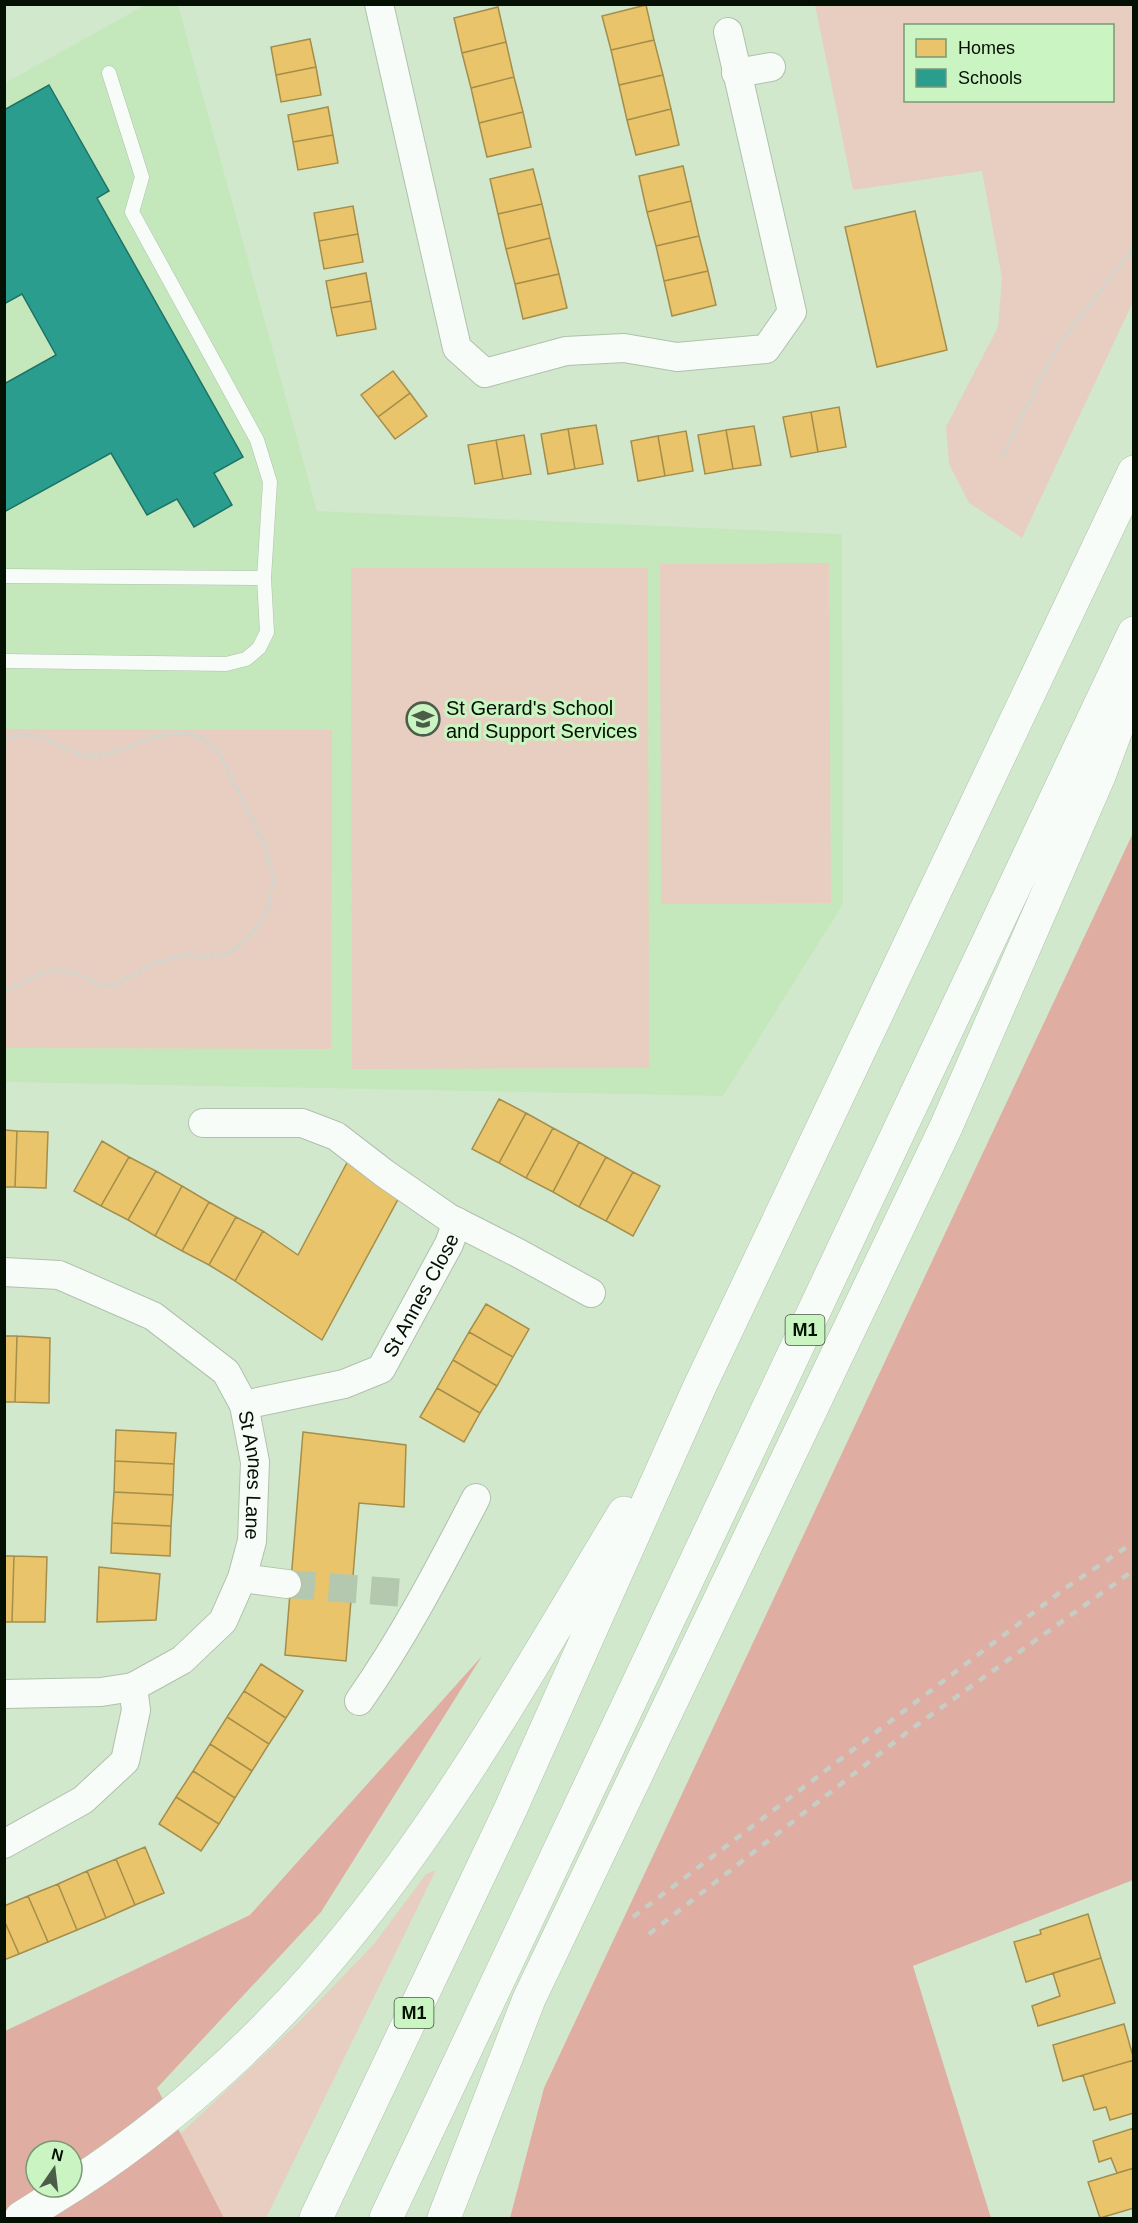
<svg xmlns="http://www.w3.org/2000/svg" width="1138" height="2223" viewBox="0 0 1138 2223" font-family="Arial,sans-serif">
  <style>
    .built { fill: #c4e8bc }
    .green { fill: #e7cec1; fill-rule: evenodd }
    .forest { fill: #e0ada2; fill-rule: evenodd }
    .homes { fill: #e9c46a; stroke: #a48e4b; stroke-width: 1.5 }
    .schools { fill: #2a9d8f; stroke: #1e7365; stroke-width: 1.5 }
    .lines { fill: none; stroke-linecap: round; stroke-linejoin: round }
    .minor-tunnel { stroke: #b3c8af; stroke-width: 28; stroke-dasharray: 28 14; stroke-linecap: butt }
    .service-casing { stroke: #afc1ac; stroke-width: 15 }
    .minor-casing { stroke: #afc1ac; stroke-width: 30 }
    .motorway-casing { stroke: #afc1ac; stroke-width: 34 }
    .path { stroke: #cfd6ce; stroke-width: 4; stroke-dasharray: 4.5 3; stroke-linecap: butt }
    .service { stroke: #f8fcf8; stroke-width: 14 }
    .minor { stroke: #f8fcf8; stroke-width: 28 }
    .motorway { stroke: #f8fcf8; stroke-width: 33 }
    .rail { stroke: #c6cdc4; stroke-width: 4.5; stroke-dasharray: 8 8; stroke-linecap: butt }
    .labels { text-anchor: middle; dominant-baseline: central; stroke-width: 6; stroke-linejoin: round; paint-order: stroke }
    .shield { fill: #caf4c1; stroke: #3f543b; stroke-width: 1.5 }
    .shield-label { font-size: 18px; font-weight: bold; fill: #031002 }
    .poi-label { font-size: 20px; fill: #031002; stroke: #caf4c1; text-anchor: start }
    .street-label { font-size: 20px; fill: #031002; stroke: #caf4c1 }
  </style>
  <rect width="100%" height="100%" fill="#d2e8cd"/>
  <path class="built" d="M 145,5 L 178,5 L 317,511 L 842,534 L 843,904 L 723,1096 L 5,1082 L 5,83 Z"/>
  <path class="green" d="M 815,5 L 1133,5 L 1133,302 L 1022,538 L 969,503 L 949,464 L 946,427 L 998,327 L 1002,278 L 982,171 L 853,190 ZM 906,26 L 1112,26 L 1112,100 L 906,100 Z
    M 829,563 L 831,903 L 661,904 L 660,564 Z
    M 351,568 L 648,568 L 649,1068 L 352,1069 Z
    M 5,729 L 332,730 L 331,1049 L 5,1048 Z
    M 436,1870 L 266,2218 L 224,2218 L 180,2134 L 297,2024 L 374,1944 L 426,1874 Z"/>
  <path class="forest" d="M 1133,833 L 1133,1880 L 913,1966 L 991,2218 L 510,2218 L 544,2088 Z
    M 482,1656 L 321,1912 L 157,2088 L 224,2218 L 5,2218 L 5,2031 L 250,1915 ZM 36,2151 L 72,2151 L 72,2187 L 36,2187 Z"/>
  <path class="homes" d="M 646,5 L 654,40 L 611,50 L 602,16 Z
    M 498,7 L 506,42 L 462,53 L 454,18 Z
    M 310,39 L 316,67 L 276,75 L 271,47 Z
    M 654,40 L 663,75 L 619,85 L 611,50 Z
    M 506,42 L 514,77 L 471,88 L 462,53 Z
    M 316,67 L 321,95 L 281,102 L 276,75 Z
    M 663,75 L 671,109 L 627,120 L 619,85 Z
    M 514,77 L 523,112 L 479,123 L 471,88 Z
    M 328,107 L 333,135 L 293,142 L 288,115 Z
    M 671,109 L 679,145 L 636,155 L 627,120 Z
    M 523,112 L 531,147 L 487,157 L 479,123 Z
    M 333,135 L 338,163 L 298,170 L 293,142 Z
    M 683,166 L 691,201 L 647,212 L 639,176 Z
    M 533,169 L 542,204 L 498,214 L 490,179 Z
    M 691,201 L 699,236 L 656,246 L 647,212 Z
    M 542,204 L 550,238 L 506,249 L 498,214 Z
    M 353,206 L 358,234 L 319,241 L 314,213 Z
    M 915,211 L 947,350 L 877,367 L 845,227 Z
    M 358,234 L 363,262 L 324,269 L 319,241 Z
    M 699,236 L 708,271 L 664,281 L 656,246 Z
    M 550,238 L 559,274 L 515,284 L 506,249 Z
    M 708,271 L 716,305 L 672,316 L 664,281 Z
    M 366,273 L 371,301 L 331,308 L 326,281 Z
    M 559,274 L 567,308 L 523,319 L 515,284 Z
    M 371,301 L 376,329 L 337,336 L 331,308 Z
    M 393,371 L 410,393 L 378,417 L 361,395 Z
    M 410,393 L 427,416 L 395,439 L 378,417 Z
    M 839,407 L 846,447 L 818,452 L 811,412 Z
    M 811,412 L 818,452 L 791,457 L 783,417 Z
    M 596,425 L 603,464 L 575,469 L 568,429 Z
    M 754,426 L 761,465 L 733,469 L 726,430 Z
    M 568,429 L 575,469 L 548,474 L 541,434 Z
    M 726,430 L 733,469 L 705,474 L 698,435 Z
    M 686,431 L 693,471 L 665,476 L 658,436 Z
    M 524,435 L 531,474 L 503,479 L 496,440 Z
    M 658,436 L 665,476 L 638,481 L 631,441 Z
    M 496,440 L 503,479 L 475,484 L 468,445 Z
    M 499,1099 L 526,1113 L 499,1163 L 472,1149 Z
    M 526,1113 L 553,1128 L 526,1178 L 499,1163 Z
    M 553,1128 L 579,1142 L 553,1192 L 526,1178 Z
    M 4,1130 L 17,1131 L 15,1187 L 4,1187 Z
    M 17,1131 L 48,1132 L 46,1188 L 15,1187 Z
    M 102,1141 L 129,1157 L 101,1206 L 74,1191 Z
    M 579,1142 L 606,1157 L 579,1207 L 553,1192 Z
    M 129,1157 L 156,1171 L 128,1220 L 101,1206 Z
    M 606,1157 L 633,1172 L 606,1221 L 579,1207 Z
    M 349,1159 L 402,1192 L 322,1340 L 235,1281 L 263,1231 L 298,1255 Z
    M 156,1171 L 182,1186 L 155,1236 L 128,1220 Z
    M 633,1172 L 660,1186 L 633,1236 L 606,1221 Z
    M 182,1186 L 209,1202 L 182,1251 L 155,1236 Z
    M 209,1202 L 236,1217 L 209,1265 L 182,1251 Z
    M 236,1217 L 263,1231 L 235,1281 L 209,1265 Z
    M 486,1304 L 529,1329 L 513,1357 L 469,1332 Z
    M 469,1332 L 513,1357 L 497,1386 L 453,1360 Z
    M 4,1336 L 17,1336 L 15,1402 L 4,1402 Z
    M 17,1336 L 50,1338 L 49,1403 L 15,1402 Z
    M 453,1360 L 497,1386 L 480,1413 L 437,1388 Z
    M 437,1388 L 480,1413 L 464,1442 L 420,1417 Z
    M 116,1430 L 176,1433 L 174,1464 L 115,1461 Z
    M 303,1432 L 406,1445 L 404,1507 L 359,1503 L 346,1661 L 285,1655 Z
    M 115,1461 L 174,1464 L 173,1495 L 114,1492 Z
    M 114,1492 L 173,1495 L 171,1526 L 112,1523 Z
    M 112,1523 L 171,1526 L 170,1556 L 111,1553 Z
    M 4,1556 L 14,1556 L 12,1622 L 4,1622 Z
    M 14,1556 L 47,1557 L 45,1622 L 12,1622 Z
    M 99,1567 L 160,1574 L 156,1620 L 97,1622 Z
    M 261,1664 L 303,1691 L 286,1718 L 244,1691 Z
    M 244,1691 L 286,1718 L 269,1744 L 227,1717 Z
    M 227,1717 L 269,1744 L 252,1771 L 210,1744 Z
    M 210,1744 L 252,1771 L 235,1798 L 193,1771 Z
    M 193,1771 L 235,1798 L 219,1824 L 176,1797 Z
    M 176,1797 L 219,1824 L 201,1851 L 159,1824 Z
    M 145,1847 L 164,1893 L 135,1905 L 116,1859 Z
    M 116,1859 L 135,1905 L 106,1918 L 87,1871 Z
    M 87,1871 L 106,1918 L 77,1930 L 58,1884 Z
    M 58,1884 L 77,1930 L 48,1942 L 28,1896 Z
    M 28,1896 L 48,1942 L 19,1954 L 4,1920 L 4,1906 Z
    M 1088,1914 L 1101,1958 L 1026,1982 L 1014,1942 L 1041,1934 L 1040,1930 Z
    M 4,1920 L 19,1954 L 4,1960 Z
    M 1101,1958 L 1115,2003 L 1038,2026 L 1032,2006 L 1060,1996 L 1053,1973 Z
    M 1124,2024 L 1134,2060 L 1063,2081 L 1053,2045 Z
    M 1134,2060 L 1134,2113 L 1110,2120 L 1106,2107 L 1094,2110 L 1083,2075 Z
    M 1134,2128 L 1134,2168 L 1117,2173 L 1111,2158 L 1099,2162 L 1093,2141 Z
    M 1134,2168 L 1134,2208 L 1100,2218 L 1088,2182 Z"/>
  <path class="schools" d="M 49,85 L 109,191 L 97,198 L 243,457 L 214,473 L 232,505 L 194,527 L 177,499 L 147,515 L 111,453 L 4,512 L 4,384 L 56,355 L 22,294 L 4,304 L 4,110 Z"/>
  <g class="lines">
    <path class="minor-tunnel" d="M 287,1584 L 405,1593"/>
    <g class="service-casing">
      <path id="service" d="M 4,576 L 264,578
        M 4,661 L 226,664 L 246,659 L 259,648 L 267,632 L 264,578 L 270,482 L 257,440 L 132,212 L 142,177 L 109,73"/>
    </g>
    <g class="minor-casing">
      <g id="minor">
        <path d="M 379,4 L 457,348 L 485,373 L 566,351 L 624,348 L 677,357 L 766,349 L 792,312 L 728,32"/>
        <path d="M 736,73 L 771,67"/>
        <path d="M 203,1123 L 302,1123 L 336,1136 L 384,1173 L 449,1218 L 518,1253 L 591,1293"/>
        <path id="s1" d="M 4,1272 L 59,1275 L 153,1316 L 226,1372 L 244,1405 L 255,1462 L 252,1541 L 242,1578 L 223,1621 L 182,1660 L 133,1687 L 101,1692 L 4,1694"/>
        <path id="s2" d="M 244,1405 L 344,1384 L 381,1369 L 449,1244 L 457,1222"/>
        <path d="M 242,1578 L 287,1584"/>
        <path d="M 359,1701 C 405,1635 439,1569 476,1498"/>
        <path d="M 4,1844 L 83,1800 L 125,1761 L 136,1710 L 133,1687"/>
      </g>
    </g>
    <g class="motorway-casing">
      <path id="motorway" d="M 72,2186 C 179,2116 276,2027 355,1927 C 458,1799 539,1653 624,1513
        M 21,2218 L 70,2187
        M 316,2218 L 511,1808 L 699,1388 L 1134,472
        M 386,2218 L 1134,633
        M 444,2218 L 529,1999 L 946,1127 L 1099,776 L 1134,682"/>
    </g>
    <path class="path" d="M 1002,457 L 1055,350 L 1134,247
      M 4,739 C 12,737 20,735 27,735 C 51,737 69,756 97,756 C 104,756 112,752 119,750 C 157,738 188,717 219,753 L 265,846 L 274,881 L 268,908 L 256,929 L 240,945 L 228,954 L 200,957 L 188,954 L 157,962 L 112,986 L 101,985 L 75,973 L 60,970 L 45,972 L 4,991"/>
    <use href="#service" class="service"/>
    <use href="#minor" class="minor"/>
    <use href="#motorway" class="motorway"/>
    <path class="rail" d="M 633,1917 L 1067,1587 L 1134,1542
      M 649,1934 L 910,1730 L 1134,1570"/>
  </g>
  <defs>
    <g id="school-ring" transform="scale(1.725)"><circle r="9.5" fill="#caf4c1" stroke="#4b5c49" stroke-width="1.5"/><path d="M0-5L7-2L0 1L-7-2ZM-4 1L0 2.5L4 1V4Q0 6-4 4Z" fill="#4b5c49"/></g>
  </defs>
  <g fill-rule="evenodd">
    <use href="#school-ring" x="423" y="719"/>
  </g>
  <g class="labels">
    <g class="shield">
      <rect x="785.5" y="1315" width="39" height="30" rx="4.5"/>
      <rect x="394.5" y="1998" width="39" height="30" rx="4.5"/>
    </g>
    <g class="shield-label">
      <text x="805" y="1330">M1</text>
      <text x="414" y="2013">M1</text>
    </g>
    <g class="poi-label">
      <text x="446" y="708">St Gerard's School<tspan x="446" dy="23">and Support Services</tspan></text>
    </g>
    <g class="street-label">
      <text stroke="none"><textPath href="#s2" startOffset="226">St Annes Close</textPath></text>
      <text stroke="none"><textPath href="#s1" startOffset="358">St Annes Lane</textPath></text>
    </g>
  </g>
  <rect width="1138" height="2223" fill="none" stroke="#031002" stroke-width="12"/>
  <rect x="904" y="24" width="210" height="78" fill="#caf4c1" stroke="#7a9975" stroke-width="1.5"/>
  <rect x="916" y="39" width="30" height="18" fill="#e9c46a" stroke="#7a9975" stroke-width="1.5"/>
  <text x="958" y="54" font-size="18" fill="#031002">Homes</text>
  <rect x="916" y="69" width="30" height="18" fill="#2a9d8f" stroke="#7a9975" stroke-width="1.5"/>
  <text x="958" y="84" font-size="18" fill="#031002">Schools</text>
  <g transform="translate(54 2169) rotate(14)"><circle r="28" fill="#caf4c1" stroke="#7a9975" stroke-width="1.5"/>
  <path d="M0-4.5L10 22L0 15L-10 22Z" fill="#4b5c49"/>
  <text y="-9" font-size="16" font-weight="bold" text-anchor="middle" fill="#031002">N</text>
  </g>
</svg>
